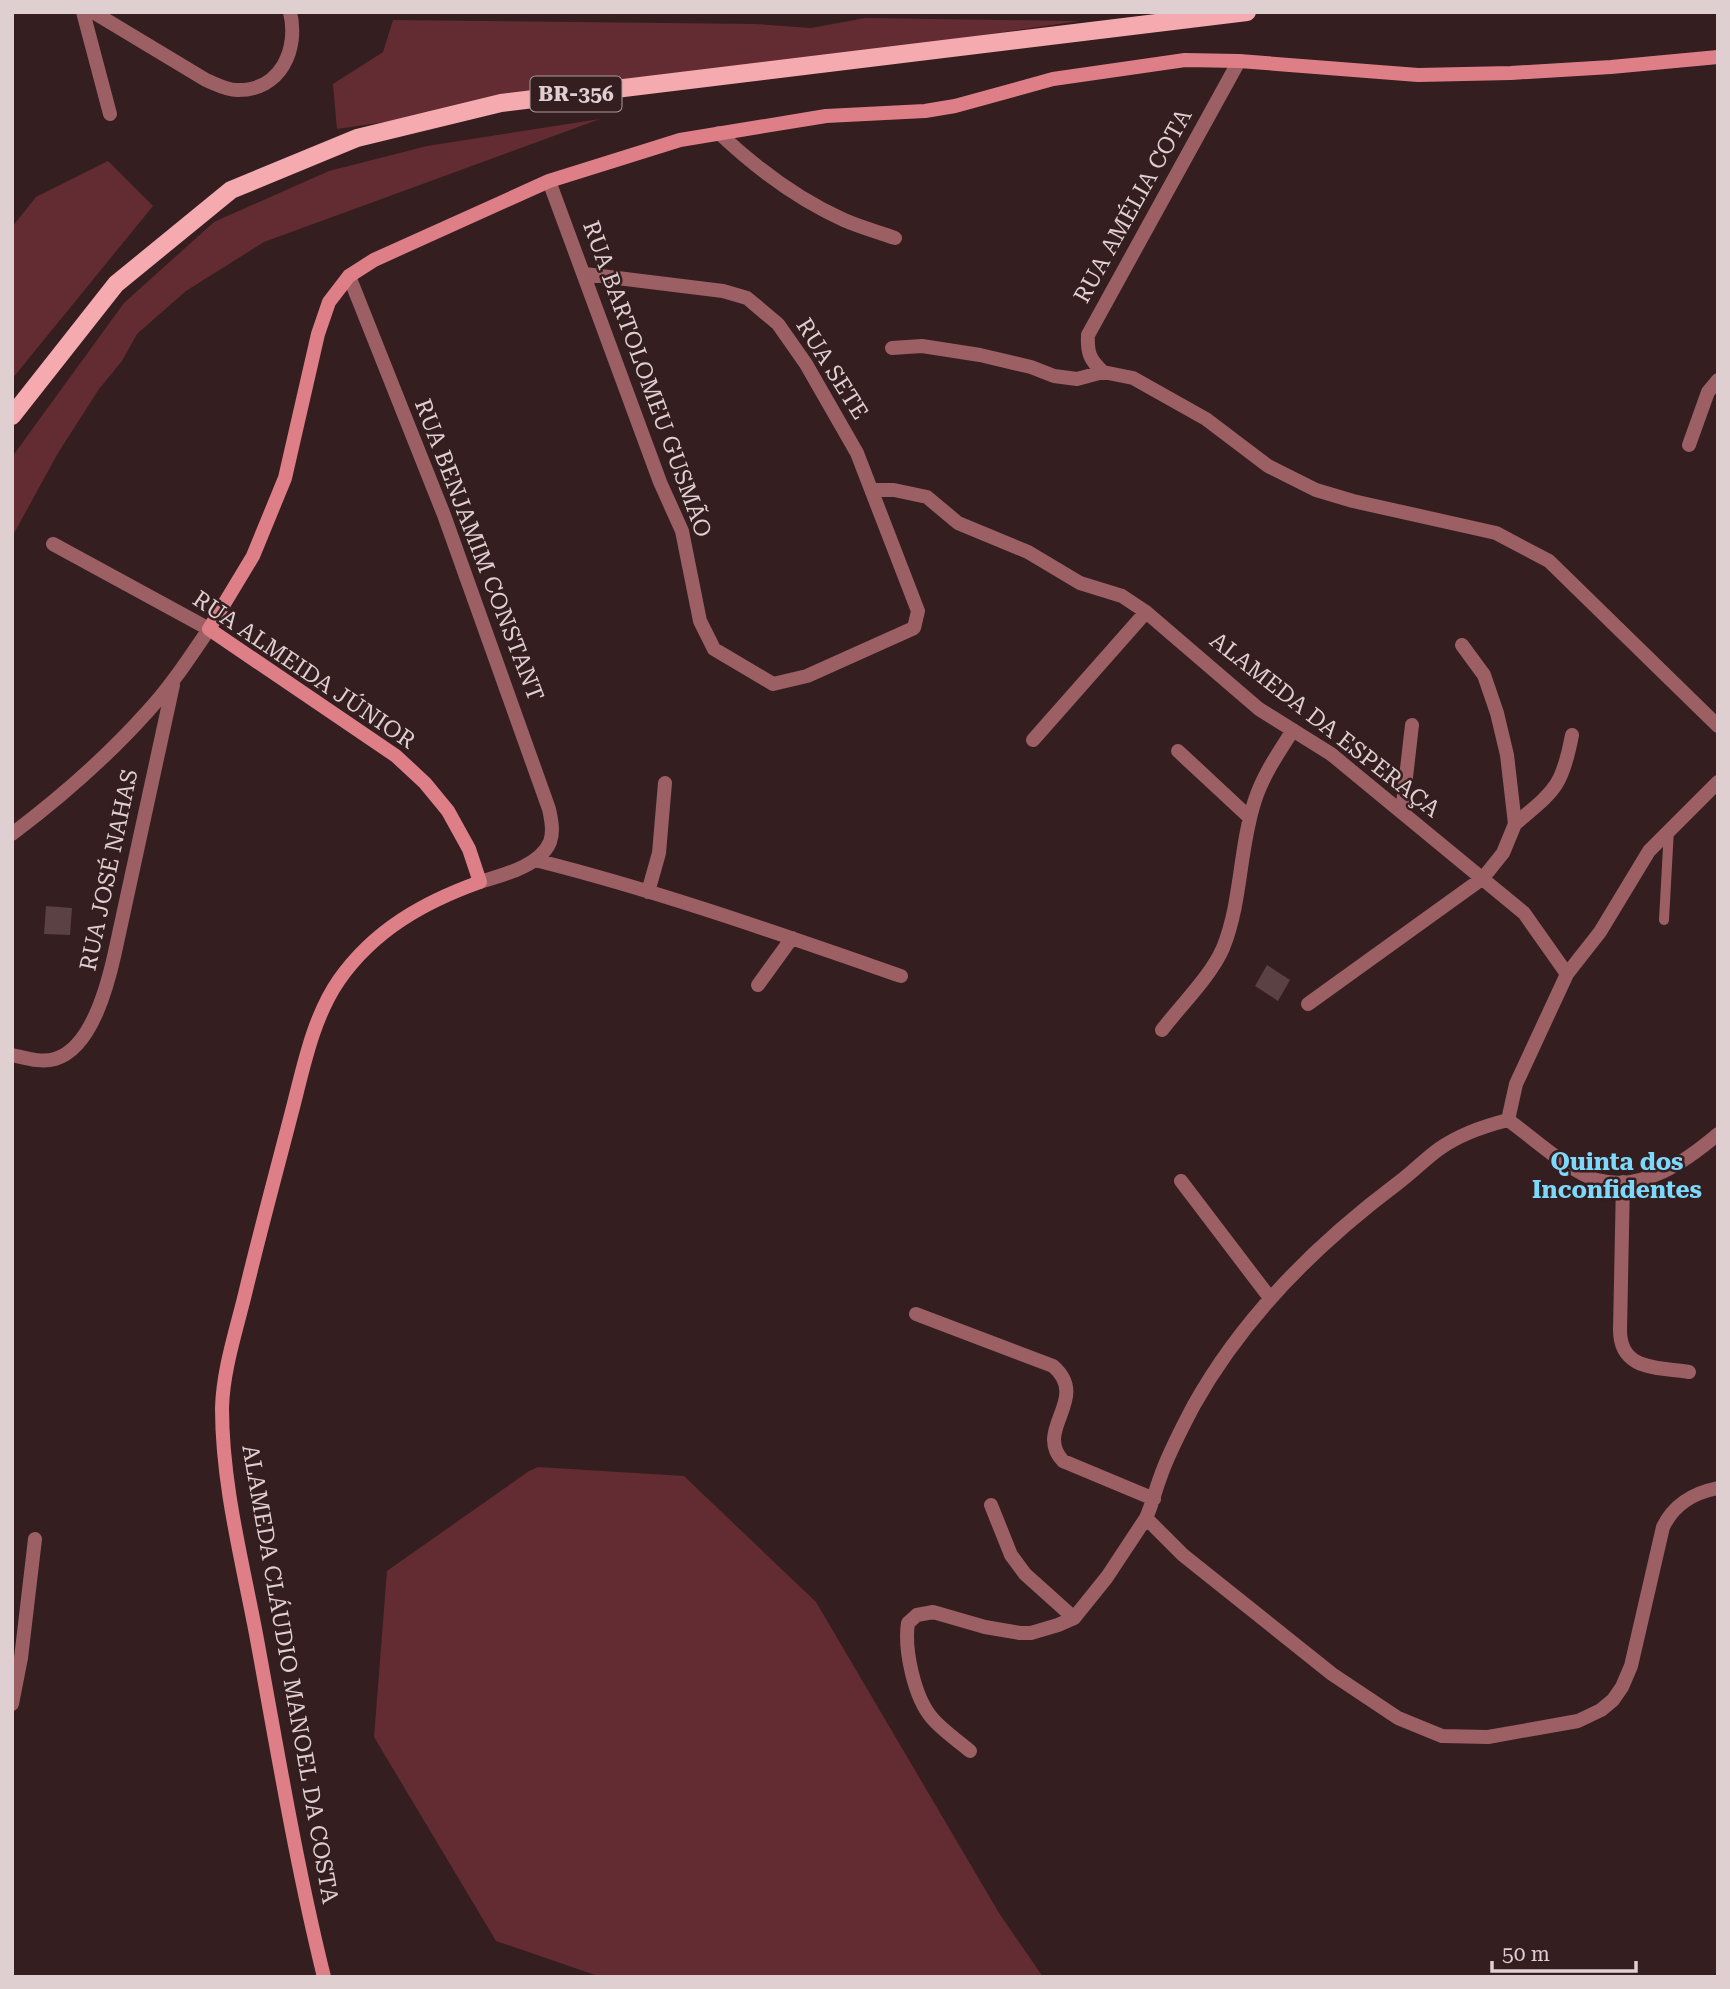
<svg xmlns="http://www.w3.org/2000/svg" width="1730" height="1989" viewBox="0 0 1730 1989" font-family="'Roboto Serif',serif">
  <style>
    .green { fill: #632b32 }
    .building { fill: #5b4143 }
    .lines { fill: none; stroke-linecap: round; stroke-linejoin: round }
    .lane { stroke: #9b5f64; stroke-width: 10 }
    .street { stroke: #9b5f64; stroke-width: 14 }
    .secondary { stroke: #de7f88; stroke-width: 14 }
    .primary { stroke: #f5aab0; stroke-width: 18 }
    .labels { text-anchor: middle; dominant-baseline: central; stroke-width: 5; stroke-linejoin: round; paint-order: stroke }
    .shield { fill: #341e1f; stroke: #ac9a9b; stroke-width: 2 }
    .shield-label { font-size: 21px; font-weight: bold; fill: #dfcfd0 }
    .street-label { font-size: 23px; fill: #dfcfd0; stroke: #341e1f }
    .neighbourhood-label { font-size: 24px; font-weight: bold; fill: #7dd9fb; stroke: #341e1f }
  </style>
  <rect width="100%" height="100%" fill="#341e1f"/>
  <path class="green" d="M 865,18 L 1080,21 L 337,129 L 333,84 L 383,52 L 393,20 L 756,24 L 811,28 Z
    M 600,119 L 264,242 L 186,291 L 137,334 L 122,361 L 99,389 L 58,453 L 12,537 L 12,457 L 124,303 L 214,222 L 329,171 L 427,146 Z
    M 108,161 L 153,206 L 12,379 L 12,227 L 36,197 Z
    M 538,1467 L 684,1476 L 816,1602 L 999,1913 L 1043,1977 L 601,1977 L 496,1941 L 374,1737 L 387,1571 L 529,1471 Z"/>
  <path class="building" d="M 46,906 L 72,908 L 70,935 L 44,934 Z
    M 1267,965 L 1290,980 L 1278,1001 L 1255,986 Z"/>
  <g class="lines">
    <path class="lane" d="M 1664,920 L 1669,829"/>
    <path class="street" d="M 83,12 L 110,114
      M 93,12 L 206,80 C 216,84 226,90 237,90 C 281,91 299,49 290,12
      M 719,133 C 756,168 797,199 844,220 C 860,227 878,232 895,238
      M 549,181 L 660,482 L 682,531 L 700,621 L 714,649 L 773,684 L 807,676 L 914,628 L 918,611 L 857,453 L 806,364 L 778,324 L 747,298 L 723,291 L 585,274
      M 349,276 L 444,515 L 549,809 C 551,819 554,831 550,842 C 540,866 503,875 480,882
      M 892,348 L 922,346 L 980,355 L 1031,367 L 1054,376 L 1077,379 L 1103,372 L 1133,378 L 1206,419 L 1268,466 L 1316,490 L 1353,501 L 1496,533 L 1549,561 L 1718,726
      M 1103,372 C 1090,360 1087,353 1088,335 L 1239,61
      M 1689,445 L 1708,392 L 1718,380
      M 872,490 L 894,490 L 927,497 L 958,523 L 1028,552 L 1080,583 L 1122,596 L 1146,612 L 1259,709 L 1331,754 L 1524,913 L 1567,974
      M 1033,740 L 1146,612
      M 1178,751 L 1250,818
      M 1402,812 L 1412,725
      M 1515,824 C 1554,791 1562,788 1572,735
      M 12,834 C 61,797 107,757 148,711 C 171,686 190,657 209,629 L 53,544
      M 535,860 C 659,891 780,934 901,976
      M 648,892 L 659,853 L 665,783
      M 758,985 L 792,938
      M 1308,1004 L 1483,878 L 1503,853 L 1515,824 L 1507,755 L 1497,713 L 1484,675 L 1462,645
      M 1162,1030 C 1181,1005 1211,976 1223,948 C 1242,901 1239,848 1255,800 C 1263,775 1279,752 1293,730
      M 12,1055 C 26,1058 41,1063 55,1059 C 92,1048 108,984 115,952 L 173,685
      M 1508,1120 L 1516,1084 L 1567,974 L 1600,932 L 1649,851 L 1718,782
      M 1718,1134 C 1685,1162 1643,1192 1597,1180 C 1571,1173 1531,1136 1508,1120 C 1484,1126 1460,1134 1439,1149 C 1425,1159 1413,1172 1398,1183 C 1318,1243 1243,1317 1194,1405 C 1182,1428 1168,1454 1160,1478 C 1155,1491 1152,1505 1146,1518 L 1183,1555 L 1332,1674 L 1398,1718 L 1442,1736 L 1488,1737 L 1578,1721 L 1601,1710 L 1613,1700 L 1622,1687 L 1631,1666 L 1663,1527 C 1674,1504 1693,1493 1718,1488
      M 1181,1181 L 1270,1298
      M 1623,1182 L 1620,1330 C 1620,1371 1658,1367 1689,1372
      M 916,1314 L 1053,1366 C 1091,1399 1033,1429 1063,1461 L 1154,1499
      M 991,1505 L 1011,1555 L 1025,1574 L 1074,1618
      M 12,1704 L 21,1658 L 35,1539
      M 970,1751 C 957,1740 942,1730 932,1718 C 914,1697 904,1649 908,1623 L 917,1615 L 933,1612 L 985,1627 L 1020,1633 L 1031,1633 L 1058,1625 L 1074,1618 L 1107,1577 L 1146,1518"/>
    <path class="secondary" d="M 324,1977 C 296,1864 277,1748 256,1634 C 242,1560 222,1484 222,1408 C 223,1369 237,1328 246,1290 C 260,1232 276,1173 291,1115 C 303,1070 312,1019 339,980 C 374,930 424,902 480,882 L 469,849 L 448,811 L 425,783 L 396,756 L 209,629 L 253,556 L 285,478 L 318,334 L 329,302 L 349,276 L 374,260 L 549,181 L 680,140 L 826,116 L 925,111 L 955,106 L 1053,79 L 1185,60 L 1239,61 L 1418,75 L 1511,73 L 1611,67 L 1718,57"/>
    <path class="primary" d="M 12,416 L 116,284 L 231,190 L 357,138 L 501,103 L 1247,12"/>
  </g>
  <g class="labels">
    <rect class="shield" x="530.5" y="76.5" width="91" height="35" rx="5"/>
    <g class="shield-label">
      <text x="576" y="94">BR-356</text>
    </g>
    <g class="street-label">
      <text transform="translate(1133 206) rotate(-61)">RUA AMÉLIA COTA</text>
      <text transform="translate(832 369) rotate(58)">RUA SETE</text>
      <text transform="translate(647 379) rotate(70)">RUA BARTOLOMEU GUSMÃO</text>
      <text transform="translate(479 550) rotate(69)">RUA BENJAMIM CONSTANT</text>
      <text transform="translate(304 670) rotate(34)">RUA ALMEIDA JÚNIOR</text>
      <text transform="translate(1325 725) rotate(38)">ALAMEDA DA ESPERAÇA</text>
      <text transform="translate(109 870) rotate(-78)">RUA JOSÉ NAHAS</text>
      <text transform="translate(290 1674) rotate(80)">ALAMEDA CLÁUDIO MANOEL DA COSTA</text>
    </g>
    <g class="neighbourhood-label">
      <text x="1617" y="1162">Quinta dos<tspan x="1617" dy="28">Inconfidentes</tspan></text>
    </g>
  </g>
  <rect width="1730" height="1989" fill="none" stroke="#dfcfd0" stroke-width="28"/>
  <path d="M1492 1961v10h144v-10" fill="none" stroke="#dfcfd0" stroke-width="3.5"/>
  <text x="1502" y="1961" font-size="21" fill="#dfcfd0" stroke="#341e1f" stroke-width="5" paint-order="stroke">50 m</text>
</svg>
